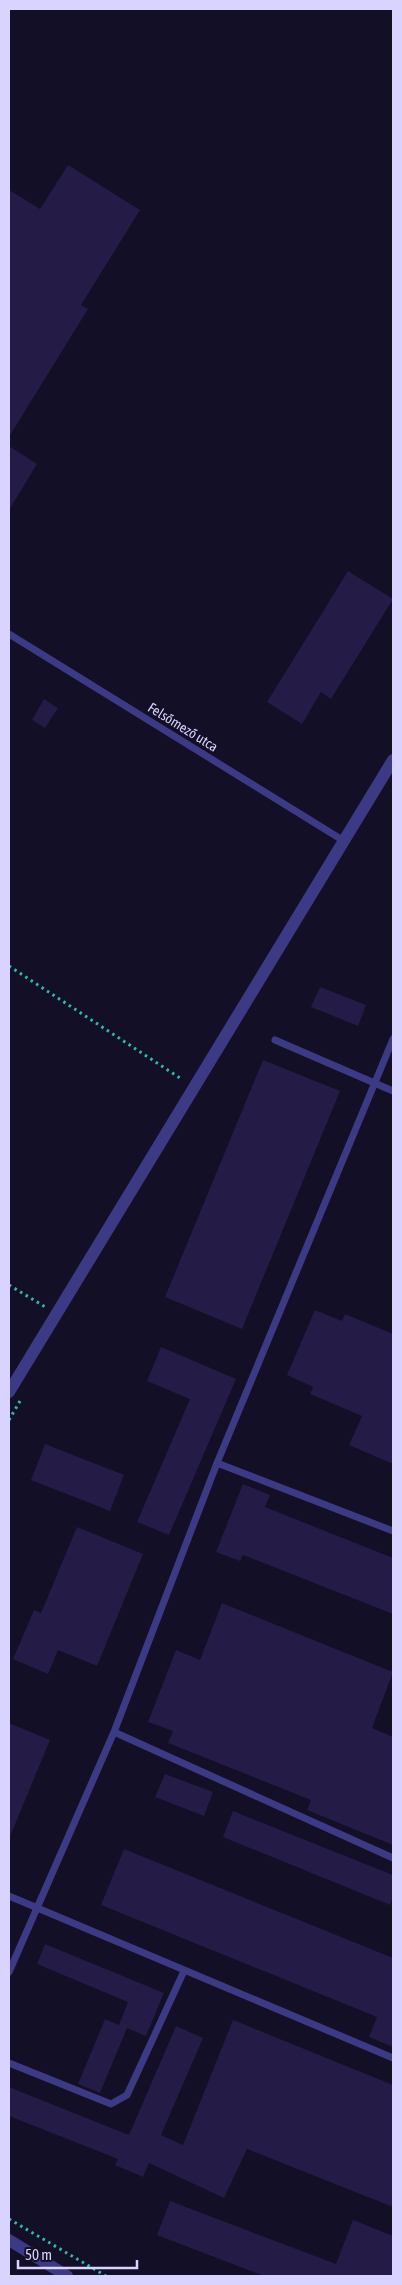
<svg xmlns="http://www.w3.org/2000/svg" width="402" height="2285" viewBox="0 0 402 2285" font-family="'Asap Condensed',sans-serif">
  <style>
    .building { fill: #241b47 }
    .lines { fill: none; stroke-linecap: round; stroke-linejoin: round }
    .path { stroke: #2fb8b0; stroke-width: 3; stroke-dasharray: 2.5 4; stroke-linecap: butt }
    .service { stroke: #3d3a85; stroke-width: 7 }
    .minor { stroke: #3d3a85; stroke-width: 12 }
    .labels { text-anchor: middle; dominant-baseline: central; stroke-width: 4; stroke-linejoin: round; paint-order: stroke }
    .street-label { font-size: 14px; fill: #d9d4ff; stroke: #130f26 }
  </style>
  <rect width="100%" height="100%" fill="#130f26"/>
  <path class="building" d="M 68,165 L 140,210 L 81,305 L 88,309 L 9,437 L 9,190 L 40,209 Z
    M 9,446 L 37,464 L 9,510 Z
    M 348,571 L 393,599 L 331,699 L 321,692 L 302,724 L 267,702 Z
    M 44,699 L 58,708 L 45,728 L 32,720 Z
    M 320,987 L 366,1005 L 358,1026 L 311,1007 Z
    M 263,1060 L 340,1091 L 242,1329 L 165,1297 Z
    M 315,1310 L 342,1321 L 345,1314 L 393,1334 L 393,1464 L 349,1445 L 362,1416 L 310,1394 L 313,1387 L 287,1375 Z
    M 161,1347 L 236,1379 L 169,1535 L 137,1522 L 190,1399 L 147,1381 Z
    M 45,1444 L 124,1475 L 110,1511 L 31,1480 Z
    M 243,1484 L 270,1495 L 265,1507 L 393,1558 L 393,1614 L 243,1555 L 240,1561 L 216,1552 Z
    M 77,1527 L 143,1554 L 97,1666 L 58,1650 L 48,1674 L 13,1659 L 34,1610 L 41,1613 Z
    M 222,1603 L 393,1672 L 372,1728 L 393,1737 L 393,1845 L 307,1810 L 311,1800 L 168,1743 L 173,1731 L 148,1722 L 176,1650 L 200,1660 Z
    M 9,1723 L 50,1740 L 9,1839 Z
    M 165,1774 L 213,1792 L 204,1816 L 155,1797 Z
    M 233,1811 L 393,1875 L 393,1897 L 390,1905 L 223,1837 Z
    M 124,1849 L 393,1958 L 393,2047 L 369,2037 L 377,2017 L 101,1905 Z
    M 45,1944 L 164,1993 L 146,2036 L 127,2028 L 100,2093 L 78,2084 L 105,2019 L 119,2025 L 128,2002 L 37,1964 Z
    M 233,2020 L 393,2085 L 393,2207 L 247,2149 L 224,2198 L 149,2163 L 143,2177 L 115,2165 L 118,2159 L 9,2116 L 9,2087 L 129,2135 L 176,2026 L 203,2038 L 161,2135 L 183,2145 Z
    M 170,2201 L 336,2264 L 353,2220 L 393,2236 L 393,2276 L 264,2276 L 157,2235 Z"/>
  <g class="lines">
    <path class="path" d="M 9,966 L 183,1080
      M 9,1285 L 47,1308
      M 9,1420 L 20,1401
      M 9,2219 L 106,2276"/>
    <path class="service" d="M 9,634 L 344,841
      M 275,1040 L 393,1091
      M 217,1463 L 393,1531
      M 114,1732 L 393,1858
      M 9,1896 L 393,2058
      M 9,1972 L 114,1732 L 217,1463 L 393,1039
      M 9,2063 L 111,2104 L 127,2095 L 184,1971"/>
    <path class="minor" d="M 9,1392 L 393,760
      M 9,2240 L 67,2276"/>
  </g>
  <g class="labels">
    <g class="street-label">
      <text transform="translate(183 727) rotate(32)">Felsőmező utca</text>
    </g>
  </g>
  <rect width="402" height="2285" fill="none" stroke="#d9d4ff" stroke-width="20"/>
  <path d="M18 2260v8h119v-8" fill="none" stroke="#d9d4ff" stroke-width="2.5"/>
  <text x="25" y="2260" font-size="15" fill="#d9d4ff" stroke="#130f26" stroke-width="4" paint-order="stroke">50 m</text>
</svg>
